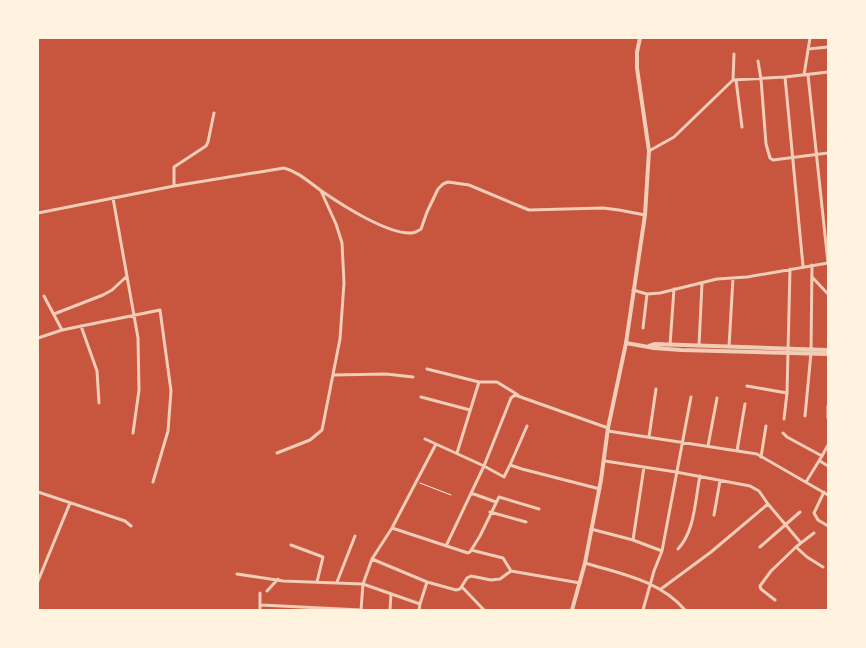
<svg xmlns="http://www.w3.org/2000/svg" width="866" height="648" viewBox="0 0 866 648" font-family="Ubuntu,sans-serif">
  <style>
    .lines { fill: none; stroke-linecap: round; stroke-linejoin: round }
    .path { stroke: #fff3e0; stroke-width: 1 }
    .minor { stroke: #f1ccb7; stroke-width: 3 }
    .tertiary { stroke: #f1ccb7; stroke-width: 4 }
  </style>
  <rect width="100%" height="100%" fill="#c8553d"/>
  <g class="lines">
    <path class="path" d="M 420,483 L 451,495"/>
    <path class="minor" d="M 808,49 L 828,47
      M 758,61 L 761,79 L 766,144 L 770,158 L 773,160 L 828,153
      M 804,75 L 810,38
      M 808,75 L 828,263
      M 785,77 L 803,266
      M 733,80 L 734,54
      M 736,80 L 742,127
      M 649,151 L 674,137 L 733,80 L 785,77 L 828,72
      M 174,186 L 174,167 L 206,146 L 208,142 L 214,113
      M 113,198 L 138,338 L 139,390 L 133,433
      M 38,213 L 174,186 L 284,168 C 299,172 310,183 323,192 C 342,205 387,234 411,233 C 415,233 418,231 421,229 L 427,212 L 438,189 L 443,184 L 448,182 L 469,185 L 529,210 L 603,208 L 619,210 L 645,215
      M 812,277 L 828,294
      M 633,290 L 647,294 L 660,293 L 717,279 L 747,277 L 828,263
      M 44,296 L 62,330
      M 54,314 L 103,295 L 112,290 L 126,277
      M 81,326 L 97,371 L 99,403
      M 643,328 L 647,294
      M 38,338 L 62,330 L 160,310 L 171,391 L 168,431 L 153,482
      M 670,345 L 674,289
      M 699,346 L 702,283
      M 729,347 L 733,278
      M 427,369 L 479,382 L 497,382 L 518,395
      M 333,375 L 386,374 L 413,377
      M 747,386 L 787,393
      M 421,397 L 470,410
      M 805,416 L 811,353 L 812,265
      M 828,418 L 828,406
      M 784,419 L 787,393 L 790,269
      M 608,431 L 757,454 L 828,495
      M 783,433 L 787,437 L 822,456 L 806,482
      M 649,437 L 656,389
      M 425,439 L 484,466 L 446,546
      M 708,446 L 717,398
      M 737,451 L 745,404
      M 277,453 L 310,440 L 322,430 L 340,339 L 344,283 L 342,243 L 336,224 L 321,191
      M 457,453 L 479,382
      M 822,456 L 828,445
      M 761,457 L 766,426
      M 605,461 L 676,472 L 750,486 L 759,491 L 768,504 L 711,552 L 661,589
      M 820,461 L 828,466
      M 510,465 L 527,426
      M 600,489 L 522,469 L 510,465 L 504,477 L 484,466 L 511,398 L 515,395 L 608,428
      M 38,492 L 125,521 L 131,526
      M 824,492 L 814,513 L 818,520 L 828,526
      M 471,493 L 496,502
      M 768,504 L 801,543 L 796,547 L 807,557 L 823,567
      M 490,512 L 526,522
      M 714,515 L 720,481
      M 392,528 L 468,553 L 470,552 L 480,536 L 499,497 L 539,509
      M 591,529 L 633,540 L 662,551
      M 633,540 L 644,467
      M 801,543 L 814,533
      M 291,545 L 323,557 L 317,582
      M 760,547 L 800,512
      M 678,549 C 695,531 695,500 700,476
      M 471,550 L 503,558 L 511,571
      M 372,559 L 427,582 L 456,590 L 460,589 L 467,578 L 471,576 L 491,580 L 500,579 L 511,571 L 580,583
      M 585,563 C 621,574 659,580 685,610
      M 237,574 L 283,581 L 363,584 L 420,604
      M 38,581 L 70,503
      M 337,582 L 355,536
      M 462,587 L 484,610
      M 267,591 L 278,579
      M 775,600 L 761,589 L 760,586 L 771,571 L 796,547
      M 261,605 L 361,610
      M 260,610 L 260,593
      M 361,610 L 363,584 L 372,559 L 392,528 L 436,444
      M 390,610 L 391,594
      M 419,610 L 420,604 L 427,582
      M 643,610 L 654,571 L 662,551 L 691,397"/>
    <path class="tertiary" d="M 626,343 L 654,348 L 681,350 L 828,354
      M 649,346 L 655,344 L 828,350
      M 572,610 L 585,563 L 601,480 L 608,428 L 626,343 L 645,215 L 649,151 L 637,68 L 637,52 L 640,38"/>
  </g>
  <rect width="866" height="648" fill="none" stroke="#fff3e0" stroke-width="78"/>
</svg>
